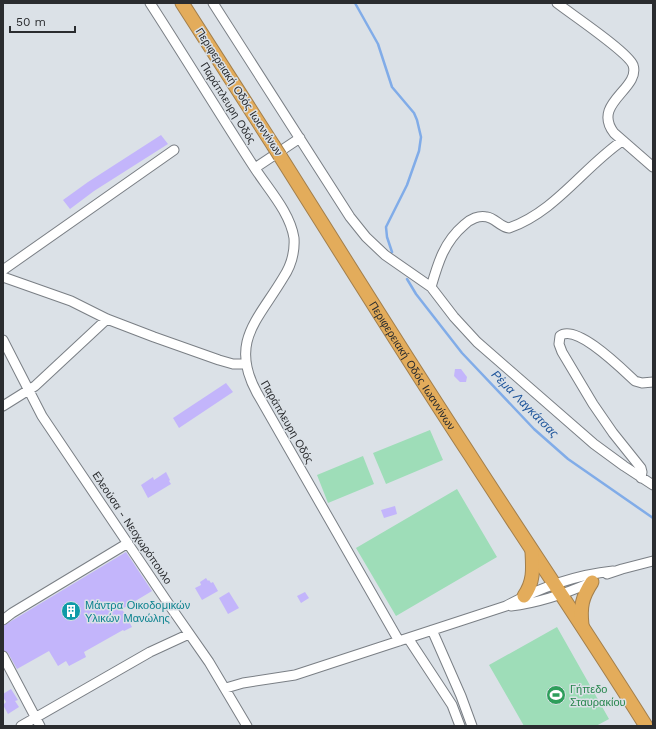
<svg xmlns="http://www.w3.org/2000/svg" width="656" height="729" viewBox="0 0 656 729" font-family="'Work Sans',sans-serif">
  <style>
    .green { fill: #9eddb8 }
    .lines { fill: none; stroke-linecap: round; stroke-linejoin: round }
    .stream { stroke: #81ace8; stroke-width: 2.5 }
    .building { fill: #c3b5fb }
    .minor-casing { stroke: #7a7f85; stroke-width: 11 }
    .highway-casing { stroke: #a27f4c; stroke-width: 15 }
    .minor { stroke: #fff; stroke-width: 9 }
    .highway { stroke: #e3ac5b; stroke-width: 13 }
    .highway-bridge-casing { stroke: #a27f4c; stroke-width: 15; stroke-linecap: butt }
    .highway-bridge { stroke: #e3ac5b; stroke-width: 13 }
    .labels { text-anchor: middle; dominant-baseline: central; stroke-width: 3; stroke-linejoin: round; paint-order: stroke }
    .street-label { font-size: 11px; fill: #2a2c2f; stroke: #dbe1e7 }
    .culture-label { font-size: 11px; fill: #0d838f; stroke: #dbe1e7; text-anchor: start }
    .leisure-label { font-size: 11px; fill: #27864d; stroke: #dbe1e7; text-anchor: start }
    .water-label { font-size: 12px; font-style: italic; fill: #1d549b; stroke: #dbe1e7 }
  </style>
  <rect width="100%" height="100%" fill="#dbe1e7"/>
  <path class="green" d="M 430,430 L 443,460 L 386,484 L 373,453 Z
    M 363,456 L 374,484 L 328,503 L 317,475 Z
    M 457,489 L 497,557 L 396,616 L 356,548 Z
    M 557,627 L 609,719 L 596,726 L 524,726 L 489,665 Z"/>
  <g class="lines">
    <path class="stream" d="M 355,3 L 378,44 L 392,87 L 414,113 L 417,120 L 421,137 L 419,151 L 407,185 L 386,227 L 387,237 L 392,252
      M 407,279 L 416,294 L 462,353 L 534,429 L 568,459 L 653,518"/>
  </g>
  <path class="building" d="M 161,135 L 168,144 L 94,191 L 70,209 L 63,200 L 88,182 Z
    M 455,369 L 461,369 L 467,377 L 466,382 L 460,382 L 454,376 Z
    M 226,383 L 233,392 L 179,428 L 173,418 Z
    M 166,472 L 170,480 L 169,481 L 171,484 L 148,498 L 141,485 L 153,477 L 154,480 Z
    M 395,506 L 397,514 L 384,518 L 381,510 Z
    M 126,552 L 152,591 L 122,609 L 132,627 L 124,631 L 123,630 L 84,652 L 86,657 L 69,666 L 66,661 L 58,666 L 49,651 L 17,669 L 8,653 L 3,650 L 3,626 Z
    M 206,578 L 208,581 L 209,580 L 211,583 L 213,582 L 218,591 L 202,600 L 195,588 L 201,585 L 200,582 Z
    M 229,592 L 239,608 L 228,614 L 219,598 Z
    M 305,592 L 309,598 L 301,603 L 297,596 Z
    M 11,689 L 18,700 L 15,701 L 19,707 L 8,714 L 3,705 L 6,702 L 3,697 L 3,694 Z"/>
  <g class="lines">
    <g class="minor-casing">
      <path id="minor" d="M 150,3 C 185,57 219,113 254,167 C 268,189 290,212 294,238 C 295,253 291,266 283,278 C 258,320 229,342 257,393 L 399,641
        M 213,3 L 350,217 L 366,237 L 385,255 L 431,287 L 454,317 L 477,342 L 594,444 L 624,466 L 653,485
        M 557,3 C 571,14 628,52 633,65 C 641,89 591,103 614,133 L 653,167
        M 255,168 L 300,138
        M 3,270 L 174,150
        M 3,277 L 71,301 L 107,319 L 154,337 L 219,360 L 233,364 L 246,364
        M 431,287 C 438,263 444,242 464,225 C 470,219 479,215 487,217 C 495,218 500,227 509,228 C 555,212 583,168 622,141
        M 3,340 L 42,416 L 172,609 L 209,662 L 247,726
        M 3,406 L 35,386 L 107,319
        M 641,478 L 642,472 L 641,468 L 613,433 L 593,404 L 562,352 L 559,344 L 560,336 C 576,323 622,369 635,381 L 642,383 L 653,382
        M 607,574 L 622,569 L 653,561
        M 511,606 C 539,603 567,593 592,582
        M 3,620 L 12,613 L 128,543
        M 432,630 L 461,696 L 472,726
        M 408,638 L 452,705 L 460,726
        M 3,656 L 40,726
        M 226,688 L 243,683 L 295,675 L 506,606 C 539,588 575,575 613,571
        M 21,726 L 150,652 L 189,634"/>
    </g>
    <g class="highway-casing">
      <g id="highway">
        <path d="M 182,3 L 273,145"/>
        <path id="s1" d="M 280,156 C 343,256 405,356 470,455 C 528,545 589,635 646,726"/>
        <path d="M 524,596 C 534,582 533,569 532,552"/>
        <path d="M 582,625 C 580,607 582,597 592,582"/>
      </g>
    </g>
    <use href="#minor" class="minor"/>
    <use href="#highway" class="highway"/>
    <g class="highway-bridge-casing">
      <path id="highway-bridge" d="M 273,145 L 280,156"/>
    </g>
    <use href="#highway-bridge" class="highway-bridge"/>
  </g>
  <defs>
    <g id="building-disc" transform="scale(1)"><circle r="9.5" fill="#0f9aa8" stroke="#dbe1e7"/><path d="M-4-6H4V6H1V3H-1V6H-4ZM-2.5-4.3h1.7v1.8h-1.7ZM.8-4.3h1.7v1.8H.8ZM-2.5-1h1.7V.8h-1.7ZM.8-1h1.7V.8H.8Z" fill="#fff"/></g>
    <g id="stadium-disc" transform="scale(1)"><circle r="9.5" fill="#2e9e5b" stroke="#dbe1e7"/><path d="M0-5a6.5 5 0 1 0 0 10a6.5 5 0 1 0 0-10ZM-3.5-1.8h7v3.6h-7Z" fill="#fff"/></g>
  </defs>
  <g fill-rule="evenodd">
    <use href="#building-disc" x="71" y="611"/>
    <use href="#stadium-disc" x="556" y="695"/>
  </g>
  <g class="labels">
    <g class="street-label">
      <text transform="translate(239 92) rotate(57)">Περιφερειακή Οδός Ιωαννίνων</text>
      <text transform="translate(228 103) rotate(58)">Παράπλευρη Οδός</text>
      <text stroke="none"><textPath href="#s1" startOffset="248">Περιφερειακή Οδός Ιωαννίνων</textPath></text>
      <text transform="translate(287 422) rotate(60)">Παράπλευρη Οδός</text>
      <text transform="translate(132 528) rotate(56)">Ελεούσα - Νεοχωρόπουλο</text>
    </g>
    <g class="culture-label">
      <text x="85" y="605">Μάντρα Οικοδομικών<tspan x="85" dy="13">Υλικών Μανώλης</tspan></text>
    </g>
    <g class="leisure-label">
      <text x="570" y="689">Γήπεδο<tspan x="570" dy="13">Σταυρακίου</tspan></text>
    </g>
    <g class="water-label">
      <text transform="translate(525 404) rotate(45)">Ρέμα Λαγκάτσας</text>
    </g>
  </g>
  <rect width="656" height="729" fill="none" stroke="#2a2c2f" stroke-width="8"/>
  <path d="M10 26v6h65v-6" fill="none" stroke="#2a2c2f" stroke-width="2"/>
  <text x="16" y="26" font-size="12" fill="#2a2c2f" stroke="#dbe1e7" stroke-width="3" paint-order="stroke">50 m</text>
</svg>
